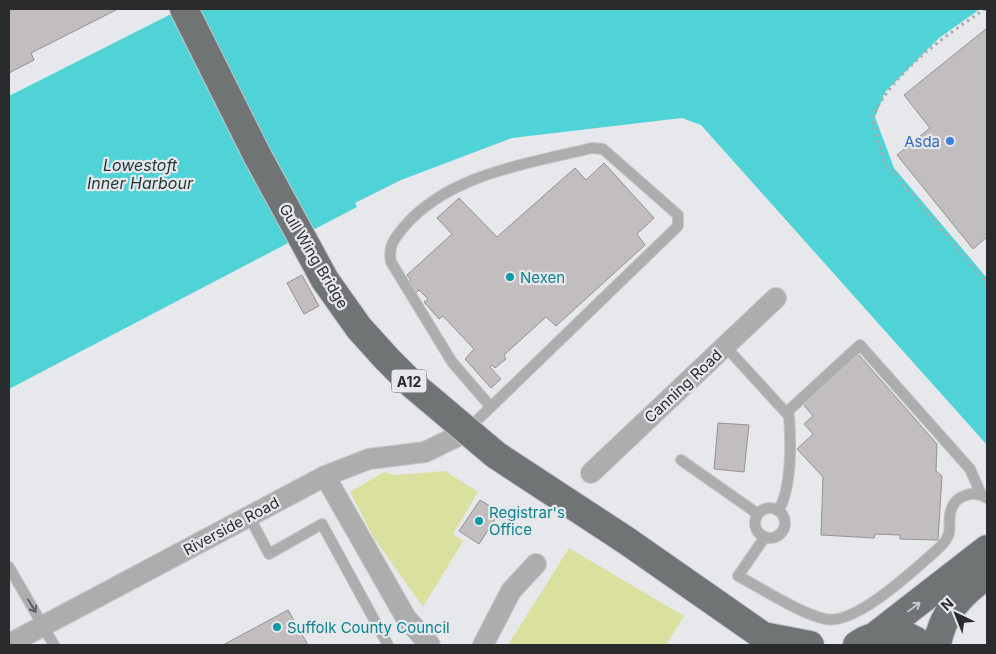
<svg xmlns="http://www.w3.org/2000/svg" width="996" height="654" viewBox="0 0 996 654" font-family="Inter,sans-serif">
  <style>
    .green { fill: #dae19e }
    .water { fill: #50d3d7 }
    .building { fill: #c2bdbe; stroke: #969293 }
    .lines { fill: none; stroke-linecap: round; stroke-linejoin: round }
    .service-casing { stroke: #c4c6c9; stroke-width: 12 }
    .minor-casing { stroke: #c4c6c9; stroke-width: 22 }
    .trunk-casing { stroke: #c4c6c9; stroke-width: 30 }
    .path { stroke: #a8aaad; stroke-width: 3; stroke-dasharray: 2.5 4; stroke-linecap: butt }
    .service { stroke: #acaeae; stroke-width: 10 }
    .minor { stroke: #acaeae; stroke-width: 20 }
    .trunk { stroke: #707474; stroke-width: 28 }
    .trunk-bridge-casing { stroke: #c4c6c9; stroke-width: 30; stroke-linecap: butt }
    .trunk-bridge { stroke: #707474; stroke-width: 28 }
    .oneway { stroke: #5e5f60 }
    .oneway2 { stroke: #c3c5c8 }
    .shop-dot { fill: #3f7fe0; stroke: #e6e8ec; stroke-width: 2 }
    .culture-dot { fill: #0f9aa8; stroke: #e6e8ec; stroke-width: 2 }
    .labels { text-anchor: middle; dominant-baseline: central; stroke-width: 4.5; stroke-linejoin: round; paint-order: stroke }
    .shield { fill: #e6e8ec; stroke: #626466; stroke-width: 1 }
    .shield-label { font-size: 14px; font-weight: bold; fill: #2a2b2c }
    .shop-label { font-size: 15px; fill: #366cbe; stroke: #e6e8ec; text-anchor: end }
    .street-label { font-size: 15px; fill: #2a2b2c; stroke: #e6e8ec }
    .culture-label { font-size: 15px; fill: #0d838f; stroke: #e6e8ec; text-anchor: start }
    .water-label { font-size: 16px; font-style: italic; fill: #1f3637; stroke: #e6e8ec }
  </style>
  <rect width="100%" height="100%" fill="#e6e8ec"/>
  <path class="green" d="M 445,471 L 478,492 L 453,534 L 463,541 L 423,607 L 374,538 L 350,492 L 384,472 L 395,475 Z
    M 569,548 L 684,616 L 666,645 L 508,645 Z"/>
  <path class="water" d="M 181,9 L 980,9 L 939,38 L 885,92 L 875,117 L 894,168 L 987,278 L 987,445 L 701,125 L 682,118 L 512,138 L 401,180 L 355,203 L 357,207 L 9,389 L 9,96 Z"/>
  <path class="building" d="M 9,9 L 118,9 L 31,53 L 34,60 L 9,73 Z
    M 987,28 L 987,237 L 973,249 L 897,155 L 930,128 L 904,95 Z
    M 604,163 L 654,218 L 637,234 L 645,245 L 556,326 L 546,317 L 504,355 L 506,359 L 495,368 L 492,365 L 490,367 L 501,379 L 491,388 L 465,359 L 474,349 L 443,316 L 439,319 L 424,302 L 428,299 L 419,290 L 415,294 L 406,284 L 411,280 L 407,275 L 452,234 L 437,218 L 459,198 L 497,237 L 575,168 L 586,180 Z
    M 302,275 L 319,306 L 304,314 L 287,283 Z
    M 858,354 L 937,444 L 936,471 L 942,476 L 938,540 L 900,539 L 900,535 L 875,534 L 874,538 L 821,535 L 823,477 L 797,449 L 813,434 L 804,424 L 813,416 L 803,404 Z
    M 718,423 L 749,425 L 744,472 L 714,469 Z
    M 480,500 L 500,512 L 479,544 L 459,531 Z
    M 288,610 L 308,645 L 223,645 Z"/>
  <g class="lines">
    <g class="service-casing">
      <path id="service" d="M 725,346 L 789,416 C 791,442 792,489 778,511
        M 787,412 L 860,345 L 970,469 L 981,494
        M 467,430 L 678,226 L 678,215 L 603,149 L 592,148 C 527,164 448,174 403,228 C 393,240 388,248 391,262 L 452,362 L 490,406
        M 681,460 L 758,514
        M755 523a15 15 0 1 1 30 0a15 15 0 1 1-30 0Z
        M 249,516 L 269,554 L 322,524 L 388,645
        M 765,537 L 738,576 C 763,589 799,613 825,619 C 856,626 917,567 940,547 C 956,531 946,526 951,510 C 956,494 975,490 987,498
        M 9,567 L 54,645"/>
    </g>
    <g class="minor-casing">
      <path id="minor" d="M 591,473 L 776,298
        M 325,476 L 406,618 L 430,645
        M 9,644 L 325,476 L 369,459 L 425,452 L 462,434
        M 483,645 L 511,591 L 536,564"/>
    </g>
    <g class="trunk-casing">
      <path id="trunk" d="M 184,9 L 258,157
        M 627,541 L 763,636 L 772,645
        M 763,636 L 810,645
        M 875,636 L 987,549
        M 857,645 C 877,631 902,629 922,645
        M 937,645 C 942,613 962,593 987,575"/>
    </g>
    <path class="path" d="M 985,9 C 944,37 893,71 872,118 L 884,162 L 987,283"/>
    <use href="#service" class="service"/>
    <use href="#minor" class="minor"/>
    <use href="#trunk" class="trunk"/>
    <g class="trunk-bridge-casing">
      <path id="trunk-bridge" d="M 258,157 L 325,280 L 359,328 L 387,359 L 413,385 L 496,455 L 627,541"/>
    </g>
    <use href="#trunk-bridge" class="trunk-bridge"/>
  </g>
  <defs><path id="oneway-shaft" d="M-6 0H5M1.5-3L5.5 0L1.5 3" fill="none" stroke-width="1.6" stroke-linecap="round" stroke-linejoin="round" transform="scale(1.25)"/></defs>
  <use class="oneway" href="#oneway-shaft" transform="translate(32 606) rotate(59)"/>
  <use class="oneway2" href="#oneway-shaft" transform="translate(914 607) rotate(-37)"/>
  <circle class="shop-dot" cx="950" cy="141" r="5"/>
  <g class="culture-dot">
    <circle cx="510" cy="277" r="5"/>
    <circle cx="479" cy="521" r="5"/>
    <circle cx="277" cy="627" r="5"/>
  </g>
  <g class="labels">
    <rect class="shield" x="391.5" y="369.5" width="35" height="23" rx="4"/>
    <g class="shield-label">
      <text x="409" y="381">A12</text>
    </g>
    <g class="shop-label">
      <text x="940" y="141">Asda</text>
    </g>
    <g class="street-label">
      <text transform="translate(314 256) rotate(59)">Gull Wing Bridge</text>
      <text transform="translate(683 386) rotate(-43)">Canning Road</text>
      <text transform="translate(231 526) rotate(-28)">Riverside Road</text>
    </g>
    <g class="culture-label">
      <text x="520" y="277">Nexen</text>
      <text x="489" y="512">Registrar's<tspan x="489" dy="17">Office</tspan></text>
      <text x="287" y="627">Suffolk County Council</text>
    </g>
    <g class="water-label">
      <text x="140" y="165">Lowestoft<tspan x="140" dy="18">Inner Harbour</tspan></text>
    </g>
  </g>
  <rect width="996" height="654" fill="none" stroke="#2a2b2c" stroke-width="20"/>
  <g transform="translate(956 614) rotate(317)" stroke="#e6e8ec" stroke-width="4" paint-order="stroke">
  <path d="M0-4L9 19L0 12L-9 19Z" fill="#2a2b2c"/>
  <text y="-8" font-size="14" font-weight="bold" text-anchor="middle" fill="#2a2b2c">N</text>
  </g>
</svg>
